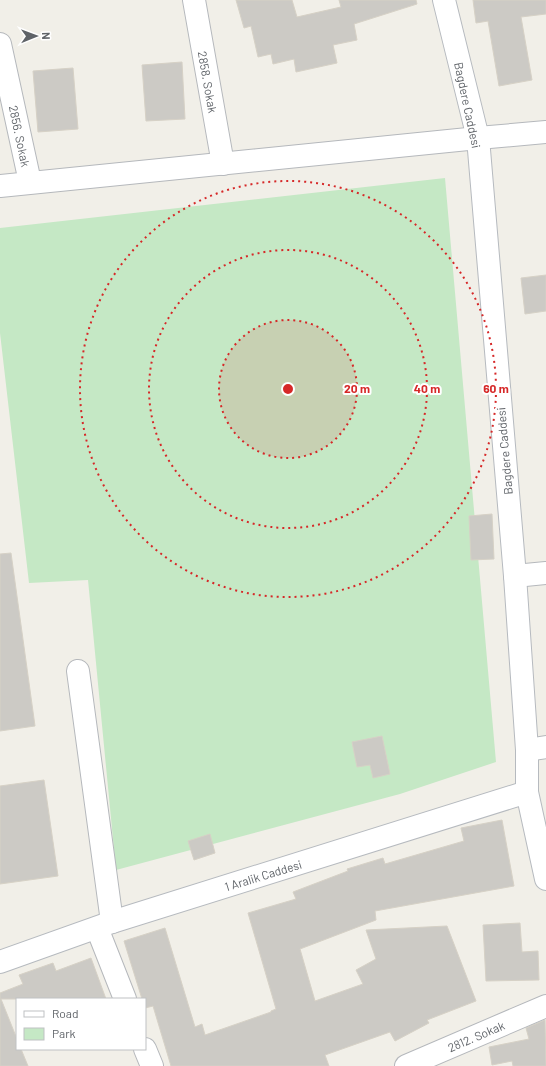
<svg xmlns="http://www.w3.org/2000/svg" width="546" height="1066" viewBox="0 0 546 1066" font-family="Barlow,sans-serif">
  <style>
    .green { fill: #c5e8c5 }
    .building { fill: #cccac5; stroke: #d6d1c6 }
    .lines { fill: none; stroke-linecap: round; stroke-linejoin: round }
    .minor-casing { stroke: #b5b8bc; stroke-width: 24 }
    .tertiary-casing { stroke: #b5b8bc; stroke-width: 24 }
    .secondary-casing { stroke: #b6babf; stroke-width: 24 }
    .minor { stroke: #fff; stroke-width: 22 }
    .tertiary { stroke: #fff; stroke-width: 22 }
    .secondary { stroke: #fff; stroke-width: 22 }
    .ring { fill: none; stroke: #d62828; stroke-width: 2; stroke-dasharray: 2 4 }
    .labels { text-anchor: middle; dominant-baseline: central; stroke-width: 4; stroke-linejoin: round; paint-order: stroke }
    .street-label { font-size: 12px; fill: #5f6368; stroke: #fff }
    .centre { fill: #d62828; stroke: #fff; stroke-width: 2 }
    .ring-label { font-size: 12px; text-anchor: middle; font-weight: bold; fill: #d62828; stroke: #fff; stroke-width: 4; stroke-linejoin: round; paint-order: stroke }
  </style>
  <rect width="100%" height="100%" fill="#f1efe8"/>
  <path class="green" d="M 445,178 L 496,762 L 400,794 L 116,870 L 88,580 L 29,583 L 0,333 L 0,228 Z"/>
  <path class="building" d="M 236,0 L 292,0 L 297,17 L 341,7 L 339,0 L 416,0 L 417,4 L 354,24 L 357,40 L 333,45 L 337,63 L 296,72 L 294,59 L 273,64 L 271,54 L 258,57 L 251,26 L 244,28 Z
    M 473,0 L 546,0 L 546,14 L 521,17 L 532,80 L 499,86 L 488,21 L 476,23 Z
    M 182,62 L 185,119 L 146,121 L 142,65 Z
    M 73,68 L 78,129 L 38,132 L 33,71 Z
    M 546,275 L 546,311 L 525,314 L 521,278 Z
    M 492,514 L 494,559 L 471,560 L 469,516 Z
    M 11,553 L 35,726 L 0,731 L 0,554 Z
    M 382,736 L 390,774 L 373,778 L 370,765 L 357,767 L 352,742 Z
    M 44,780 L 58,876 L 0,884 L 0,786 Z
    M 502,820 L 514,886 L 375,911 L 376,920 L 300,949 L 315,1001 L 363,984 L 356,970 L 376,959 L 366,930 L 447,926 L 476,1001 L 427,1020 L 429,1023 L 395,1041 L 390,1032 L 325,1055 L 329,1066 L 171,1066 L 153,1006 L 145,1008 L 145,999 L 142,999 L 124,941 L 165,928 L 195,1027 L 202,1024 L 205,1035 L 271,1012 L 271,1011 L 276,1009 L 248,913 L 296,899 L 293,892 L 348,871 L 347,869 L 383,858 L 385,864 L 464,841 L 461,828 Z
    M 210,834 L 215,853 L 194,860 L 188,841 Z
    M 520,923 L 522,952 L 538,951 L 539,980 L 486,981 L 483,925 Z
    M 91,958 L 106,999 L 1,999 L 17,1039 L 17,1049 L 21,1049 L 28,1066 L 0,1066 L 0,993 L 23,984 L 19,975 L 53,963 L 56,971 Z
    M 545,1020 L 546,1066 L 513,1066 L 512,1061 L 492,1065 L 489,1047 L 529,1039 L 526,1028 Z"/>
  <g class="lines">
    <g class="minor-casing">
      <path id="minor" d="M 194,0 L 223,164
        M 0,44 L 30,182
        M 515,576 L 546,573
        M 78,671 L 112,922
        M 527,750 L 546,747
        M 97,928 L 125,999
        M 145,1049 L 152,1066
        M 406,1066 L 546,1006"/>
    </g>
    <g class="tertiary-casing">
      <path id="tertiary" d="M 0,186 L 478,138 L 546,132"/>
    </g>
    <g class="secondary-casing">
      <path id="secondary" d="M 444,0 L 478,138 L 515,576 L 527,750 L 527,792 L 546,879
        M 0,962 L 112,922 L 527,792"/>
    </g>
    <use href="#minor" class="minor"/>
    <use href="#tertiary" class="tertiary"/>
    <use href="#secondary" class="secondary"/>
  </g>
  <circle cx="288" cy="389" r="69" fill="#d62828" fill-opacity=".12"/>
  <g class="ring">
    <circle cx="288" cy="389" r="69"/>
    <circle cx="288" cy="389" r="139"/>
    <circle cx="288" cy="389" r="208"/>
  </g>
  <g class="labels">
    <g class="street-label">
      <text transform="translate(208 82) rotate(80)">2858. Sokak</text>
      <text transform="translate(468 105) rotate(78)">Bagdere Caddesi</text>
      <text transform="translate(20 136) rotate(78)">2856. Sokak</text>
      <text transform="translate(504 451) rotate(-95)">Bagdere Caddesi</text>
      <text transform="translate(263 875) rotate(-17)">1 Aralik Caddesi</text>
      <text transform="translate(476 1036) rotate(-23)">2812. Sokak</text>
    </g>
  </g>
  <circle cx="288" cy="389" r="6" class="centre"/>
  <g class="ring-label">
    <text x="357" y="393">20 m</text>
    <text x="427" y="393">40 m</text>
    <text x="496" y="393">60 m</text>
  </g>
  <rect x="16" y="998" width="130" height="52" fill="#ffffff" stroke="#bfc1c3"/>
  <rect x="24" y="1011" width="20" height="6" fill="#ffffff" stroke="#bfc1c3"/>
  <text x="52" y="1018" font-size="12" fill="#5f6368">Road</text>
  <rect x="24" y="1028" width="20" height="12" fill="#c5e8c5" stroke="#bfc1c3"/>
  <text x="52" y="1038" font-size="12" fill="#5f6368">Park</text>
  <g transform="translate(36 36) rotate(89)" stroke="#ffffff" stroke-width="3" paint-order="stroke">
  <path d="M0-3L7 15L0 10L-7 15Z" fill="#5f6368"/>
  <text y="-6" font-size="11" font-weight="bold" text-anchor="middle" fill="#5f6368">N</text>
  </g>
</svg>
